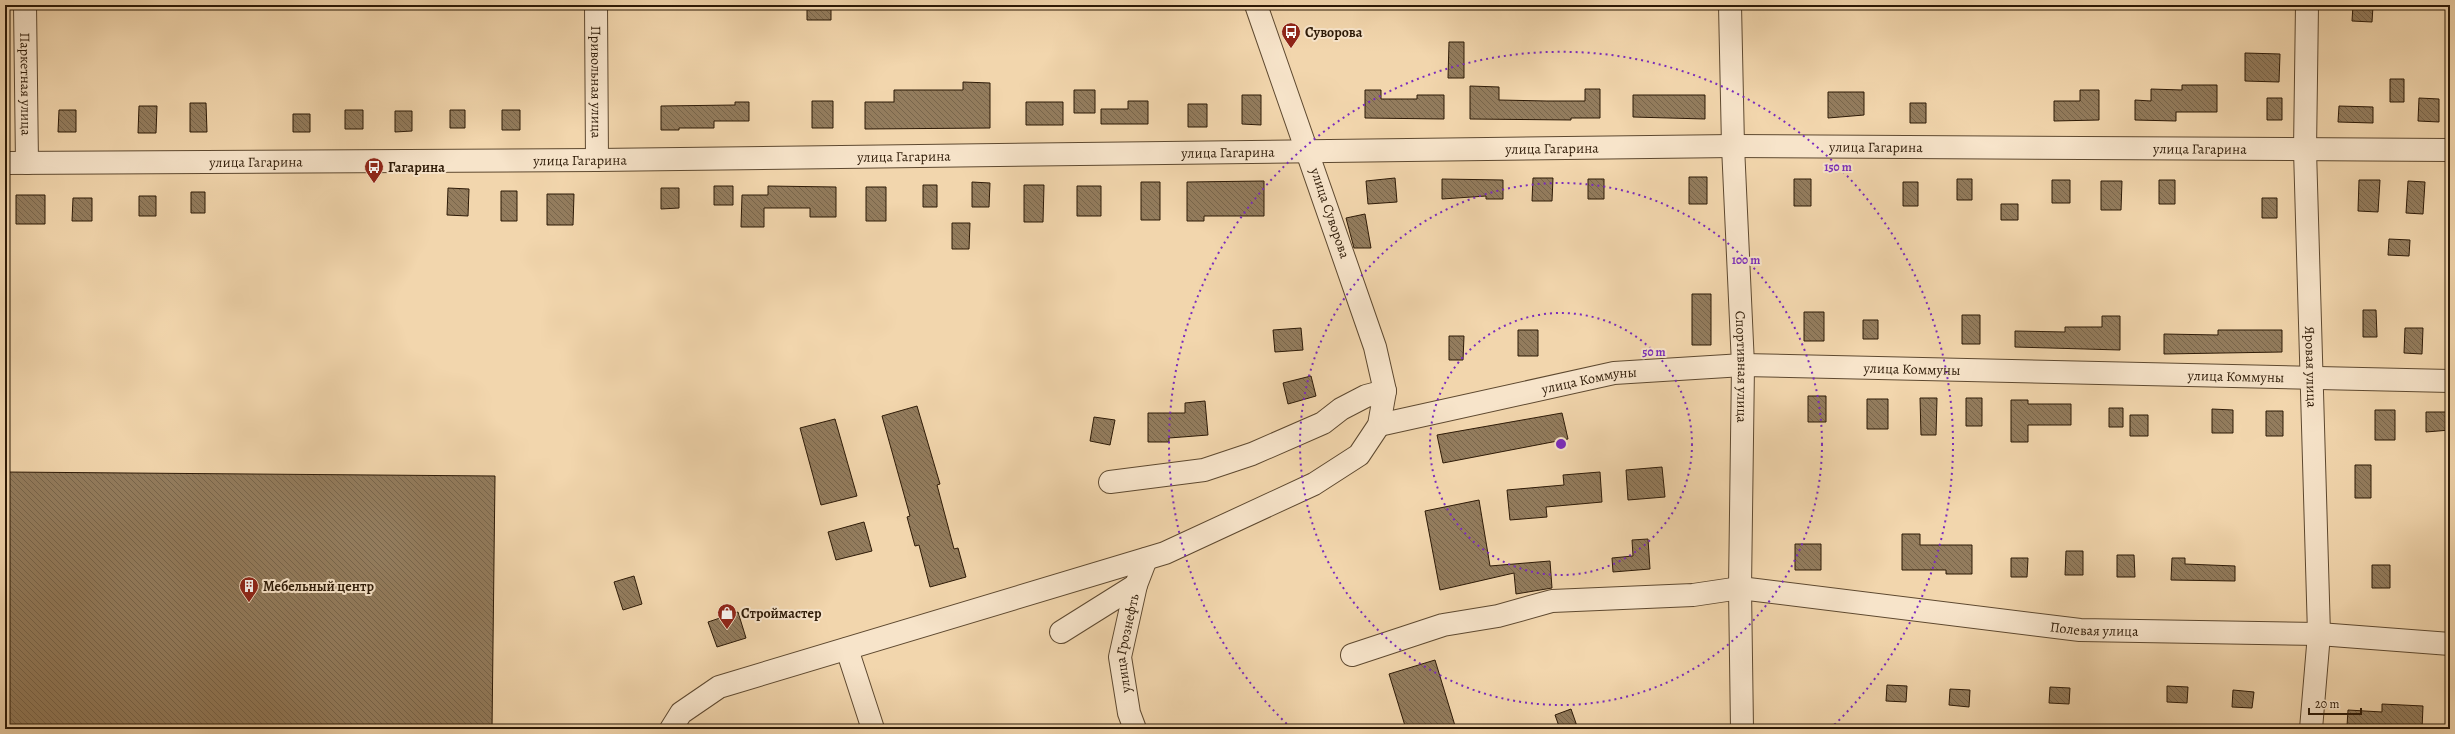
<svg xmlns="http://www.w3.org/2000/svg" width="2455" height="734" viewBox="0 0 2455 734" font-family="Alegreya,serif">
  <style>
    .building { fill: url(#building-back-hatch); stroke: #2d1a07 }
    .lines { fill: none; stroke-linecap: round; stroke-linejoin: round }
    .minor-casing { stroke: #5e4930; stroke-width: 24 }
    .minor { stroke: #f7e4ca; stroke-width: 22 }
    .ring { fill: none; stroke: #7b2cbf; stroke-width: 2; stroke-dasharray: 2 4 }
    .labels { text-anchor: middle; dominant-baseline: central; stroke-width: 4; stroke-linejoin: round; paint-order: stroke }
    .poi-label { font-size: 14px; font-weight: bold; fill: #2d1a07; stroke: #f7e4ca; text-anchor: start }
    .street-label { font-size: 14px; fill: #2d1a07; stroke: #f7e4ca }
    .centre { fill: #7b2cbf; stroke: #f7e4ca; stroke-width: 2 }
    .ring-label { font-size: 12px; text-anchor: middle; font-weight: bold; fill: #7b2cbf; stroke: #f7e4ca; stroke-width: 4; stroke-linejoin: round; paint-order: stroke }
  </style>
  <defs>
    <pattern id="building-back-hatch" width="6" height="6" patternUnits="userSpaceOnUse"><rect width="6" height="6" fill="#937c5d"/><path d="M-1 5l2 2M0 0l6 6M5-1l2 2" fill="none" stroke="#78654b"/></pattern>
  </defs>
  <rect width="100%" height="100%" fill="#f2d6ad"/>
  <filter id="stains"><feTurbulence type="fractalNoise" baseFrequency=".005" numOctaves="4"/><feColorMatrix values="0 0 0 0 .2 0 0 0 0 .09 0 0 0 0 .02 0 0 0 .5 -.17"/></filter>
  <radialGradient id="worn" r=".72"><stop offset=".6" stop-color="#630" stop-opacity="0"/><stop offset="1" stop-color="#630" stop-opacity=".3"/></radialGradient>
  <path class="building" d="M 807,5 L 831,5 L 831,20 L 807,20 Z
    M 2353,5 L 2373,6 L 2372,22 L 2352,21 Z
    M 1449,42 L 1464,42 L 1464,78 L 1448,78 Z
    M 2245,53 L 2280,54 L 2279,82 L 2245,81 Z
    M 2390,79 L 2404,79 L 2404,102 L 2390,102 Z
    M 963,82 L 990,83 L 990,128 L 865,129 L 865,102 L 894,102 L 894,90 L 963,90 Z
    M 2182,85 L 2217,85 L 2217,112 L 2176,112 L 2176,121 L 2135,120 L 2135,100 L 2151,101 L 2151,89 L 2182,90 Z
    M 1470,86 L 1499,87 L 1499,100 L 1547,101 L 1585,101 L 1585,89 L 1600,89 L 1600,118 L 1571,118 L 1571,120 L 1470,119 Z
    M 1074,90 L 1095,90 L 1095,113 L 1074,113 Z
    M 1365,90 L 1381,90 L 1381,99 L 1417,99 L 1417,95 L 1444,95 L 1444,119 L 1365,118 Z
    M 2080,90 L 2099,90 L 2099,120 L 2054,121 L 2054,101 L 2080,101 Z
    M 1828,92 L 1864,92 L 1864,115 L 1828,118 Z
    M 1242,95 L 1261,95 L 1261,125 L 1242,124 Z
    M 1633,95 L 1705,95 L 1705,119 L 1633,117 Z
    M 2267,98 L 2282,98 L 2282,120 L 2267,120 Z
    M 2419,98 L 2439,99 L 2439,122 L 2418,121 Z
    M 812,101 L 833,101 L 833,128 L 812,128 Z
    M 1128,101 L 1148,101 L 1148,124 L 1101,124 L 1101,109 L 1128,109 Z
    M 735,102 L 749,102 L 749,121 L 714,121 L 714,128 L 679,128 L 679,130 L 661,130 L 661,106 L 735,105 Z
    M 1026,102 L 1063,102 L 1063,125 L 1026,125 Z
    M 190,103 L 206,103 L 207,132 L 190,132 Z
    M 1910,103 L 1926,103 L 1926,123 L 1910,123 Z
    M 1188,104 L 1207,104 L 1207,127 L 1188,127 Z
    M 139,106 L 157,106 L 156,133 L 138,133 Z
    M 2339,106 L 2373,107 L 2373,123 L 2338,122 Z
    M 59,110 L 76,110 L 76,132 L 58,132 Z
    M 345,110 L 363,110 L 363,129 L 345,129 Z
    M 450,110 L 465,110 L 465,128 L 450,128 Z
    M 502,110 L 520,110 L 520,130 L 502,130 Z
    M 395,111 L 412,111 L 412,131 L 395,132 Z
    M 293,114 L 310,114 L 310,132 L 293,132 Z
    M 1689,177 L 1707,177 L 1707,204 L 1689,204 Z
    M 1395,178 L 1397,202 L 1368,204 L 1366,181 Z
    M 1533,178 L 1553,178 L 1552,201 L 1532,201 Z
    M 1442,179 L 1503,180 L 1503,199 L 1486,199 L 1486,196 L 1442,199 Z
    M 1588,179 L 1604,179 L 1604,199 L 1588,199 Z
    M 1794,179 L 1811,179 L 1811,206 L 1794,206 Z
    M 1957,179 L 1972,179 L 1972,200 L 1957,200 Z
    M 2052,180 L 2070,180 L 2070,203 L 2052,203 Z
    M 2159,180 L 2175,180 L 2175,204 L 2159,204 Z
    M 2359,180 L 2380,180 L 2378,212 L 2358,211 Z
    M 1264,181 L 1264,216 L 1204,216 L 1204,221 L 1187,221 L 1187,182 Z
    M 2101,181 L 2122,181 L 2121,210 L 2101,210 Z
    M 2408,181 L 2425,182 L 2423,214 L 2406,213 Z
    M 972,182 L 990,183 L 989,207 L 972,207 Z
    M 1141,182 L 1160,182 L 1160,220 L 1141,220 Z
    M 1903,182 L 1918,182 L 1918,206 L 1903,206 Z
    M 923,185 L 937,185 L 937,207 L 923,207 Z
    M 1024,185 L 1044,185 L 1043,222 L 1024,222 Z
    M 714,186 L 733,186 L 733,205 L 714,205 Z
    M 768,186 L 836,187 L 836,217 L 810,217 L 810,208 L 764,208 L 764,227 L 741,227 L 742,195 L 768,195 Z
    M 1077,186 L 1101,186 L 1101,216 L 1077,216 Z
    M 866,187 L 886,187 L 886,221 L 866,221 Z
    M 448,188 L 469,189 L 468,216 L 447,215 Z
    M 661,188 L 679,188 L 679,208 L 661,209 Z
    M 501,191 L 517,191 L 517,221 L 501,221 Z
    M 191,192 L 205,192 L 205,213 L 191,213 Z
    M 547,194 L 574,194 L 573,225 L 547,225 Z
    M 16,195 L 45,195 L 45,224 L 16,224 Z
    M 139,196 L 156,196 L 156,216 L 139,216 Z
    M 73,198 L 92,198 L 92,221 L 72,221 Z
    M 2262,198 L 2277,198 L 2277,218 L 2262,218 Z
    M 2001,204 L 2018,204 L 2018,220 L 2001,220 Z
    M 1365,214 L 1371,248 L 1354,248 L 1346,218 Z
    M 952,223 L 970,223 L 969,249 L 952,249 Z
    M 2389,239 L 2410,240 L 2409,256 L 2388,255 Z
    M 1692,294 L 1711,294 L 1711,345 L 1692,345 Z
    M 2363,310 L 2376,310 L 2377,337 L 2363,337 Z
    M 1804,312 L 1824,312 L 1824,341 L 1804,341 Z
    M 1962,315 L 1980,315 L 1980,344 L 1962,344 Z
    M 2102,316 L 2120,316 L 2120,350 L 2015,347 L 2015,331 L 2065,332 L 2065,327 L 2102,327 Z
    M 1863,320 L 1878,320 L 1878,339 L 1863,339 Z
    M 1301,328 L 1303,350 L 1275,352 L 1273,330 Z
    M 2405,328 L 2423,328 L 2422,354 L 2404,353 Z
    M 1518,330 L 1538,330 L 1538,356 L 1518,356 Z
    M 2218,330 L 2282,330 L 2282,352 L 2164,354 L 2164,334 L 2218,335 Z
    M 1449,336 L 1464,336 L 1463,360 L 1449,360 Z
    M 1311,376 L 1316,396 L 1288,404 L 1283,383 Z
    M 1808,396 L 1826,396 L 1826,422 L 1808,422 Z
    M 1920,398 L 1937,398 L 1936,435 L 1921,435 Z
    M 1966,398 L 1982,398 L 1982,426 L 1966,426 Z
    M 1867,399 L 1888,399 L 1888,429 L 1867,429 Z
    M 2011,400 L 2028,400 L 2028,404 L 2071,404 L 2071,425 L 2028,425 L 2028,442 L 2011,442 Z
    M 1205,401 L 1208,435 L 1169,438 L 1169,442 L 1148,442 L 1148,413 L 1185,413 L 1185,403 Z
    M 917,406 L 940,484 L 937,485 L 954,549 L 958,548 L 966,577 L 930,587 L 919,545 L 915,546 L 907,517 L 910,516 L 882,416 Z
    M 2109,408 L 2123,408 L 2123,427 L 2109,427 Z
    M 2212,409 L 2233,410 L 2233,433 L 2212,433 Z
    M 2375,410 L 2395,410 L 2395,440 L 2375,440 Z
    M 2266,411 L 2283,411 L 2283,436 L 2266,436 Z
    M 2426,412 L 2450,412 L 2450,430 L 2426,432 Z
    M 1562,413 L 1568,439 L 1443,463 L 1437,435 Z
    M 2130,415 L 2148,415 L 2148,436 L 2130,436 Z
    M 1094,417 L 1115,420 L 1110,445 L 1090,441 Z
    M 835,419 L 857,496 L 821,505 L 800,428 Z
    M 2355,465 L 2371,465 L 2371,498 L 2355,498 Z
    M 1662,467 L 1665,497 L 1628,500 L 1626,470 Z
    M 5,472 L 495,476 L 492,729 L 5,729 Z
    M 1600,472 L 1602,502 L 1546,507 L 1547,517 L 1510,520 L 1507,490 L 1564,485 L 1563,475 Z
    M 1479,500 L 1490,566 L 1550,561 L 1552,588 L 1516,594 L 1514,573 L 1440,590 L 1425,511 Z
    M 864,522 L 872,551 L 836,560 L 828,532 Z
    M 1902,534 L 1920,534 L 1920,545 L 1972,545 L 1972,574 L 1946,574 L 1946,570 L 1902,570 Z
    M 1648,539 L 1650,569 L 1613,572 L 1612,558 L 1633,556 L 1632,540 Z
    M 1795,544 L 1821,544 L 1821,570 L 1795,570 Z
    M 2066,551 L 2083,551 L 2083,575 L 2065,575 Z
    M 2117,555 L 2134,555 L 2135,577 L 2117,577 Z
    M 2011,558 L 2028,558 L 2027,577 L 2011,577 Z
    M 2172,558 L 2185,558 L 2185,564 L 2235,566 L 2235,581 L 2171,580 Z
    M 2372,565 L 2390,565 L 2390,588 L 2372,588 Z
    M 634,576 L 642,604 L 623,610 L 614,582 Z
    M 738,612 L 746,638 L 717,647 L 708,622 Z
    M 1435,660 L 1456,729 L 1406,729 L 1389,674 Z
    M 1887,685 L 1907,686 L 1906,702 L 1886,701 Z
    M 2167,686 L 2188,687 L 2187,703 L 2167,702 Z
    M 2050,687 L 2070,688 L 2069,704 L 2049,703 Z
    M 1950,689 L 1970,690 L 1969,707 L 1949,705 Z
    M 2233,690 L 2254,692 L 2252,708 L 2232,707 Z
    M 2382,704 L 2423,706 L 2422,729 L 2347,726 L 2348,710 L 2382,712 Z
    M 1571,709 L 1578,729 L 1560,729 L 1555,715 Z"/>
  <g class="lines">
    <g class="minor-casing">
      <g id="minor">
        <path id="s1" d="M 25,5 L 27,163"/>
        <path id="s2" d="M 596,5 L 597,160"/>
        <path id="s3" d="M 1730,5 L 1733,146 L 1743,365 L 1740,588 L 1742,729"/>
        <path id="s4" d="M 2307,5 L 2305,150 L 2319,634 L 2311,729"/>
        <path id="s5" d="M 5,163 L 597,160 L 1733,146 L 2450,150"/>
        <path id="s6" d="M 1379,425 L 1614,373 L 1743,365 L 2450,381"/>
        <path d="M 1110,482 L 1204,470 L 1252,454 L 1323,423 L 1341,409 L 1366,396 L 1385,391"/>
        <path d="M 1061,632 L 1136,585"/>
        <path d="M 847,649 L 873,729"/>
        <path id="s7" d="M 1352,655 L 1443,625 L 1498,616 L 1552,601 L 1693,595 L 1740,588 L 2080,630 L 2319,634 L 2450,644"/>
        <path d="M 671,729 L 681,713 L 719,687 L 1165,553 L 1314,484 L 1359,455 L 1379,425 L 1385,391 L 1375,347 L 1256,5"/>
        <path id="s8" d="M 1135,729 L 1129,713 L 1120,657 L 1136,585 L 1146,559"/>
      </g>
    </g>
    <use href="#minor" class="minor"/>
  </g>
  <g class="ring">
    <circle cx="1561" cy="444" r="131"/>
    <circle cx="1561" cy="444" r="261"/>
    <path d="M1291 728A392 392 0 1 1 1831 728"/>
  </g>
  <defs>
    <g id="bus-pin" transform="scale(1)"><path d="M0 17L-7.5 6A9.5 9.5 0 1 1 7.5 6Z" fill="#8f2418" stroke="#f7e4ca"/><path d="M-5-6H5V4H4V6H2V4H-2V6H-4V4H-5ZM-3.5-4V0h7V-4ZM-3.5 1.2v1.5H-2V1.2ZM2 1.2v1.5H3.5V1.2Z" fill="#fff"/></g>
    <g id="building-pin" transform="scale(1)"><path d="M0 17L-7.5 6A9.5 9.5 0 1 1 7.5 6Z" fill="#8f2418" stroke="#f7e4ca"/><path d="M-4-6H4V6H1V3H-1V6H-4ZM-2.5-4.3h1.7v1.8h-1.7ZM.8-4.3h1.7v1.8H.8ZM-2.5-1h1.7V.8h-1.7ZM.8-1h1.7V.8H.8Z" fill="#fff"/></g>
    <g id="shop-pin" transform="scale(1)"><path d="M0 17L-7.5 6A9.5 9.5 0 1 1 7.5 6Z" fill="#8f2418" stroke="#f7e4ca"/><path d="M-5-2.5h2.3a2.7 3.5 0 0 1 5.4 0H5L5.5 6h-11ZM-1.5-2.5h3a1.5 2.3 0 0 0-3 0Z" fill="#fff"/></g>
  </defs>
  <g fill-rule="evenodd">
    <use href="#bus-pin" x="1291" y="32"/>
    <use href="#bus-pin" x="374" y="167"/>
    <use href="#building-pin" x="249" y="586"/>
    <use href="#shop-pin" x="727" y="613"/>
  </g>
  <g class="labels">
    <g class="poi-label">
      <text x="1305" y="32">Суворова</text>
      <text x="388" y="167">Гагарина</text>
      <text x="263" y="586">Мебельный центр</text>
      <text x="741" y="613">Строймастер</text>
    </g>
    <g class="street-label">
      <text stroke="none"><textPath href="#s2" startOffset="77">Привольная улица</textPath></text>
      <text stroke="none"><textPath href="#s1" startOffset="79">Паркетная улица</textPath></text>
      <text stroke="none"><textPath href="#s5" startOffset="1871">улица Гагарина</textPath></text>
      <text stroke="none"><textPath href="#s5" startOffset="1547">улица Гагарина</textPath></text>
      <text stroke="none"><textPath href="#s5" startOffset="2195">улица Гагарина</textPath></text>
      <text stroke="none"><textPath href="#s5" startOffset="1223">улица Гагарина</textPath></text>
      <text stroke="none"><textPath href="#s5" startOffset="899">улица Гагарина</textPath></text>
      <text stroke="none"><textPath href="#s5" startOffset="575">улица Гагарина</textPath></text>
      <text stroke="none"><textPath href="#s5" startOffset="251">улица Гагарина</textPath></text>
      <text transform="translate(1330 213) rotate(71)">улица Суворова</text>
      <text stroke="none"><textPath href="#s3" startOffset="362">Спортивная улица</textPath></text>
      <text stroke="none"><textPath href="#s4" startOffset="362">Яровая улица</textPath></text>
      <text stroke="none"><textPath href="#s6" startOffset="539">улица Коммуны</textPath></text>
      <text stroke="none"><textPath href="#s6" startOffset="863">улица Коммуны</textPath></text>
      <text stroke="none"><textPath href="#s6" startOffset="215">улица Коммуны</textPath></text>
      <text stroke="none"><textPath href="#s7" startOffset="753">Полевая улица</textPath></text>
      <text stroke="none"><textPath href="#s8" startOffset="88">улица Грознефть</textPath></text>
    </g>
  </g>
  <circle cx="1561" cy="444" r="6" class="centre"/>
  <g class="ring-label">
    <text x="1838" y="171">150 m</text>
    <text x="1746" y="264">100 m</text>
    <text x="1654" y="356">50 m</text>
  </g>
  <rect width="2455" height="734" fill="none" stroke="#f2d6ad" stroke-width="20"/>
  <rect x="6" y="6" width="2443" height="722" fill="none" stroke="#2d1a07" stroke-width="2"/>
  <rect x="10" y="10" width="2435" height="714" fill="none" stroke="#2d1a07"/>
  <path d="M2309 708v6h52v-6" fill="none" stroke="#2d1a07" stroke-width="2"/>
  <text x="2315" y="708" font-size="12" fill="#2d1a07" stroke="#f7e4ca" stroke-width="3" paint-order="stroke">20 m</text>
  <rect width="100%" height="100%" filter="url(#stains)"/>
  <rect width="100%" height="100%" fill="url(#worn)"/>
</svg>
